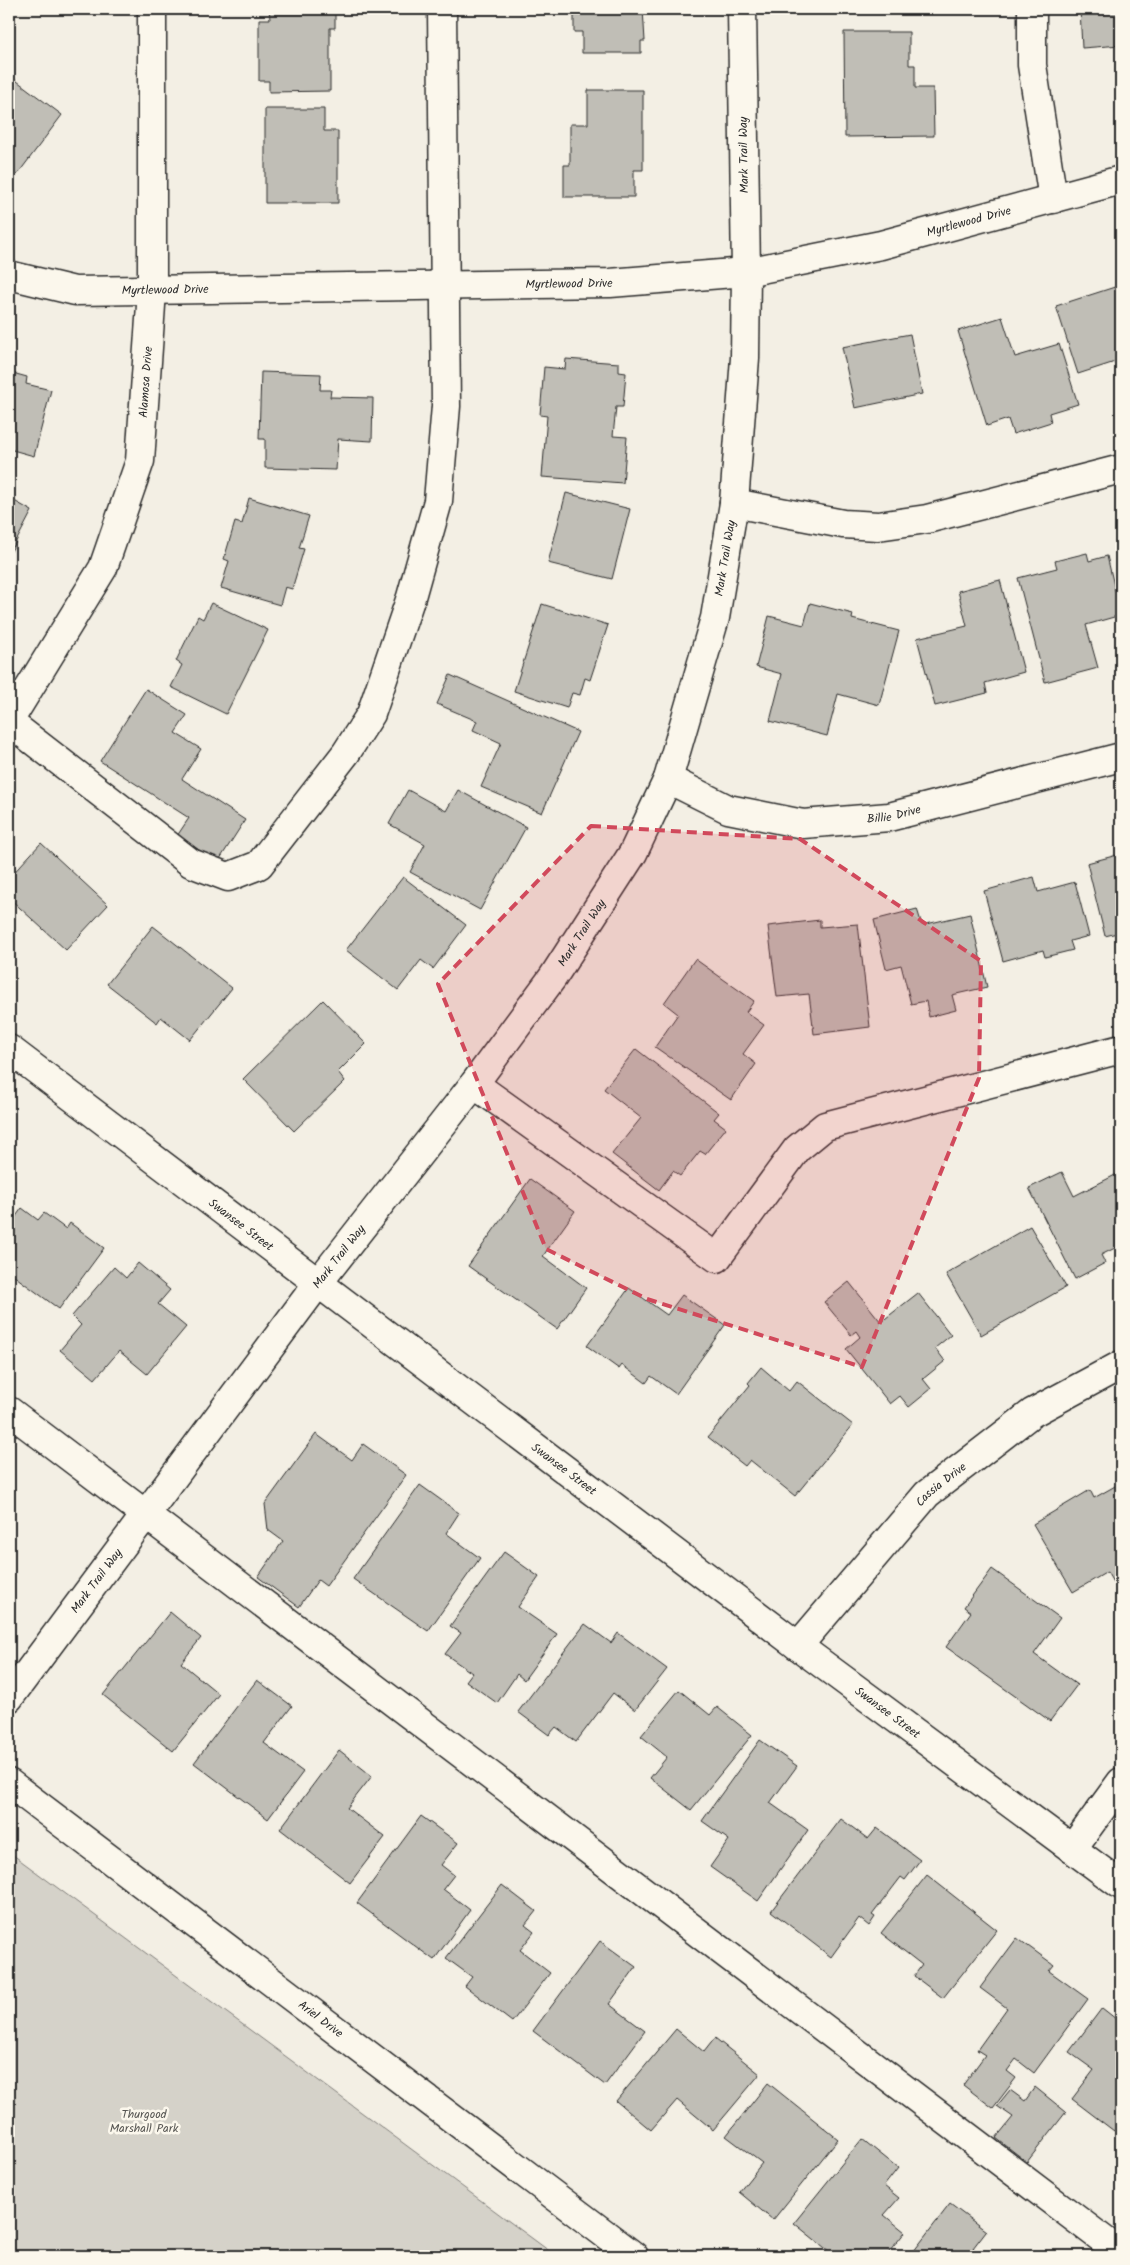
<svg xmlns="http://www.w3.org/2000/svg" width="1130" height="2265" viewBox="0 0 1130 2265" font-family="Kalam,sans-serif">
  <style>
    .green { fill: #d5d2c9; stroke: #807e7a }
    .building { fill: #c0beb6; stroke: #2b2b2b }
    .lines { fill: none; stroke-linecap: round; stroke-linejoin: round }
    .minor-casing { stroke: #2b2b2b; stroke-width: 31 }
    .minor { stroke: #fbf7ec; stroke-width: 28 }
    .marked { fill: #d1495b; fill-opacity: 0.2; stroke: #d1495b; stroke-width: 4; stroke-dasharray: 10 6; stroke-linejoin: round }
    .labels { text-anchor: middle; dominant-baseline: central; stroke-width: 5; stroke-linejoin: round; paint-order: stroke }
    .street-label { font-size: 12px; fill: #2b2b2b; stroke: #fbf7ec }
    .park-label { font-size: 12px; fill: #565552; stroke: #fbf7ec }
  </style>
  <rect width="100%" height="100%" fill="#f3efe4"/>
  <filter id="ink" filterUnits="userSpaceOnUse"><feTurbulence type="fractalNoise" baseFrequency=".02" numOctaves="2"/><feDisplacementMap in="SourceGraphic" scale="10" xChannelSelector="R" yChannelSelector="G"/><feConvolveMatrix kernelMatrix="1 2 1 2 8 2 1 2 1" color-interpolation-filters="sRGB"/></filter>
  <g filter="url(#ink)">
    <path class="green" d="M 9,1852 L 556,2256 L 9,2256 Z"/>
    <path class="building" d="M 269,9 L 335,9 L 335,28 L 330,28 L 330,91 L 269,92 L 269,81 L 259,81 L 259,19 L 270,19 Z
      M 574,9 L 643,9 L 645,41 L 641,41 L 641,53 L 582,53 L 582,32 L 574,32 Z
      M 1080,9 L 1121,9 L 1121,45 L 1082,48 Z
      M 844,32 L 909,32 L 909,65 L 915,65 L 915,88 L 933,88 L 934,136 L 845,137 Z
      M 9,75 L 62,115 L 17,175 L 9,169 Z
      M 588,90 L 643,90 L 643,170 L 634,170 L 634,197 L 564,197 L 564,165 L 570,165 L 570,124 L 588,124 Z
      M 265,109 L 324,109 L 324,131 L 338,131 L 338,203 L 265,203 Z
      M 1121,285 L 1121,360 L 1078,374 L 1056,306 Z
      M 1002,317 L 1015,357 L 1059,344 L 1078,404 L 1049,413 L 1051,422 L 1013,434 L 1008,419 L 987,426 L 958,331 Z
      M 910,334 L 922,394 L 855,408 L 842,347 Z
      M 566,359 L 619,363 L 619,372 L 626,373 L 623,407 L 616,407 L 613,436 L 627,437 L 623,483 L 542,477 L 547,416 L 540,415 L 544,367 L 565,369 Z
      M 9,372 L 27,377 L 26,384 L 51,390 L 34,456 L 9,449 Z
      M 261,372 L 321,374 L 320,390 L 331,390 L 330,397 L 373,398 L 372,441 L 338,439 L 336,470 L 265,468 L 265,439 L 259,439 Z
      M 566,493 L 630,509 L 612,579 L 548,563 Z
      M 9,498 L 32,511 L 9,555 Z
      M 249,498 L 309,516 L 299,548 L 304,549 L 292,589 L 285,587 L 280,605 L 221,588 L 229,561 L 224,559 L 235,522 L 242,524 Z
      M 1087,553 L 1089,561 L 1107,556 L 1121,615 L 1086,625 L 1098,668 L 1045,682 L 1018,578 L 1057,568 L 1055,561 Z
      M 1000,580 L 1024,672 L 985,683 L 987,693 L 935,706 L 917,638 L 967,626 L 958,591 Z
      M 211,603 L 268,630 L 226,714 L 171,687 L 182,665 L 176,661 L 198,616 L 203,619 Z
      M 810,603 L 853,614 L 852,619 L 899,631 L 879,705 L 838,694 L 827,736 L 770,721 L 782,674 L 756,667 L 769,616 L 804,625 Z
      M 542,604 L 608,625 L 590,680 L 585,678 L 580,695 L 572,693 L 567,708 L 514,691 Z
      M 450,675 L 578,732 L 542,813 L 481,787 L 501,743 L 473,730 L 477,721 L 437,704 Z
      M 146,689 L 187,715 L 175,733 L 201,749 L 182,779 L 245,820 L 218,862 L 177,836 L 189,818 L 100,761 Z
      M 408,790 L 446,811 L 458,790 L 526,827 L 480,910 L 410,872 L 425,844 L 389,824 Z
      M 41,843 L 108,905 L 66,950 L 9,898 L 9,878 Z
      M 1121,854 L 1121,932 L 1105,936 L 1087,863 Z
      M 403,877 L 466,925 L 433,969 L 421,960 L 398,990 L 346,950 Z
      M 1034,877 L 1038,892 L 1075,882 L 1089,936 L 1070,941 L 1073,950 L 1045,957 L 1043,950 L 1003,961 L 984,891 Z
      M 917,909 L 922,925 L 970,914 L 987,987 L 952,995 L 956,1010 L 929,1017 L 926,1001 L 911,1004 L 901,965 L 886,969 L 874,920 Z
      M 820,920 L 820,927 L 858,924 L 870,1027 L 814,1034 L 809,994 L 777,997 L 768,926 Z
      M 153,926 L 232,988 L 190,1040 L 161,1017 L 157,1023 L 107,984 Z
      M 695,959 L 754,1001 L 746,1012 L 764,1025 L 743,1054 L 756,1064 L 731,1100 L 655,1047 L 678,1014 L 664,1003 Z
      M 323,1000 L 366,1044 L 338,1072 L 345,1081 L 294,1131 L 243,1079 Z
      M 636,1049 L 719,1113 L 714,1119 L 726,1128 L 705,1154 L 700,1151 L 680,1176 L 673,1171 L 659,1190 L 612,1154 L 641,1118 L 604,1089 Z
      M 1062,1172 L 1074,1196 L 1119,1173 L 1121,1177 L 1121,1245 L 1101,1255 L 1105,1263 L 1075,1279 L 1029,1188 Z
      M 530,1179 L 575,1211 L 543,1256 L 586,1288 L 557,1329 L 468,1266 Z
      M 22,1208 L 38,1220 L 44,1213 L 66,1229 L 70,1223 L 104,1248 L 59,1309 L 9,1272 L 9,1226 Z
      M 1030,1226 L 1066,1287 L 981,1335 L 946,1274 Z
      M 138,1263 L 170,1290 L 158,1304 L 186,1327 L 147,1374 L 119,1351 L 95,1379 L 60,1350 L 81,1325 L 72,1316 L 114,1267 L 126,1278 Z
      M 849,1282 L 881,1322 L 918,1293 L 951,1335 L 935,1348 L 945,1361 L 923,1379 L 931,1389 L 909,1407 L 900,1396 L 890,1404 L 846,1349 L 860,1337 L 856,1331 L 851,1335 L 824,1302 Z
      M 629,1288 L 667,1315 L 682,1295 L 725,1325 L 676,1394 L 651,1376 L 646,1383 L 622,1365 L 619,1369 L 587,1346 Z
      M 761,1367 L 789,1391 L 797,1381 L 853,1425 L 795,1496 L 750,1460 L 745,1466 L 708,1437 L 750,1385 L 748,1383 Z
      M 316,1434 L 352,1460 L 363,1444 L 406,1475 L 326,1586 L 318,1580 L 299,1607 L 258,1577 L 283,1541 L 268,1530 L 265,1504 Z
      M 420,1485 L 459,1513 L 446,1533 L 480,1558 L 428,1631 L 353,1579 Z
      M 1117,1485 L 1121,1493 L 1121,1596 L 1107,1572 L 1073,1592 L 1033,1524 L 1090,1490 L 1094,1498 Z
      M 504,1552 L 539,1577 L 518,1607 L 557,1634 L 524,1680 L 517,1674 L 497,1703 L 466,1681 L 472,1673 L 445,1654 L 461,1633 L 450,1626 Z
      M 992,1569 L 1060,1618 L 1034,1654 L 1077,1685 L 1050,1721 L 946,1647 L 971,1612 L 964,1607 Z
      M 170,1612 L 201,1638 L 181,1663 L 219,1694 L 173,1751 L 103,1695 Z
      M 585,1624 L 611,1643 L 618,1633 L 667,1669 L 635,1710 L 613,1693 L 576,1742 L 556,1727 L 549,1735 L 518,1712 Z
      M 257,1680 L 292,1706 L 264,1743 L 303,1772 L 268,1819 L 194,1763 Z
      M 679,1690 L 710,1715 L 717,1707 L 752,1735 L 691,1810 L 650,1778 L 667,1757 L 641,1736 Z
      M 760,1740 L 797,1766 L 770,1803 L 808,1830 L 758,1901 L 710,1867 L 729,1840 L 702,1821 Z
      M 339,1750 L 372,1776 L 347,1808 L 385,1837 L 350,1883 L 280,1829 Z
      M 421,1816 L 458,1843 L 441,1865 L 454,1875 L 443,1889 L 470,1910 L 434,1960 L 357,1903 Z
      M 841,1819 L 868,1839 L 877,1828 L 920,1860 L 905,1880 L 901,1877 L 872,1915 L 875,1917 L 869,1926 L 859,1918 L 831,1957 L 771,1911 Z
      M 927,1875 L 997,1930 L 943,1998 L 914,1976 L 922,1965 L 881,1933 Z
      M 502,1885 L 536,1911 L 525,1925 L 534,1932 L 520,1950 L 550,1973 L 512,2022 L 465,1986 L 472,1977 L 446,1958 Z
      M 1017,1938 L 1054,1965 L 1049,1971 L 1088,1999 L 1034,2073 L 1016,2059 L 1007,2071 L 1016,2078 L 993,2108 L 963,2085 L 985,2055 L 977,2050 L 1007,2008 L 980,1988 Z
      M 600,1941 L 636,1967 L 609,2004 L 645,2031 L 605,2085 L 533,2031 Z
      M 1102,2008 L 1121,2023 L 1121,2122 L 1114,2131 L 1072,2099 L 1094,2070 L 1069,2052 Z
      M 676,2029 L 704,2052 L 715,2038 L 760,2074 L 713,2130 L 677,2100 L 651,2130 L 616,2101 Z
      M 768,2083 L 838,2139 L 773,2220 L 739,2192 L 762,2163 L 726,2136 Z
      M 1035,2087 L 1066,2112 L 1027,2162 L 996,2138 L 1013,2117 L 997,2106 L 1010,2090 L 1025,2101 Z
      M 862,2139 L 898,2168 L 884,2186 L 899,2198 L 884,2215 L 905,2232 L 886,2256 L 835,2256 L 794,2223 Z
      M 950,2204 L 986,2231 L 973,2248 L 984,2256 L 910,2256 Z"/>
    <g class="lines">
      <g class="minor-casing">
        <g id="minor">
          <path d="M 1032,9 L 1032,65 L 1053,199"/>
          <path id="s1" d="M 9,275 L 75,291 L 610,283 L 746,272 L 881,245 L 1121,180"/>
          <path d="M 734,503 L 843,524 L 878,526 L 927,519 L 1121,469"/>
          <path id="s2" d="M 9,721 L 103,568 L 140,461 L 152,291 L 152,9"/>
          <path d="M 9,722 L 191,863 L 228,877 L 259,865 L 346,753 L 371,714 L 411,597 L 438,501 L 446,406 L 442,9"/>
          <path id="s3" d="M 668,779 L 728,809 L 803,824 L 889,817 L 1121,757"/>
          <path id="s4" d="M 9,1049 L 798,1646 L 1121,1885"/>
          <path d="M 474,1084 L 717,1258 L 797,1149 L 825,1126 L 1121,1049"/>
          <path d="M 9,1411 L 1121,2253"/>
          <path id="s5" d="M 798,1646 L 927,1494 L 1032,1413 L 1121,1365"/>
          <path id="s6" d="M 9,1698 L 318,1283 L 474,1084 L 553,977 L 633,853 L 668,779 L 715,618 L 734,503 L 745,358 L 746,272 L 742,9"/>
          <path id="s7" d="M 9,1783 L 634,2256"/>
          <path d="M 1072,1849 L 1121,1782"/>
        </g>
      </g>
      <use href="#minor" class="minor"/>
    </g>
  </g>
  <path class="marked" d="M 591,826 L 800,839 L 981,961 L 979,1078 L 862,1367 L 647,1299 L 546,1249 L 438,984 Z"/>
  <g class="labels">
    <g class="street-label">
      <text transform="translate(744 155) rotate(-91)">Mark Trail Way</text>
      <text stroke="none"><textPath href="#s1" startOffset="968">Myrtlewood Drive</textPath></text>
      <text stroke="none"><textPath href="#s1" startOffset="562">Myrtlewood Drive</textPath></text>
      <text stroke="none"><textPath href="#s1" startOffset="158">Myrtlewood Drive</textPath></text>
      <text stroke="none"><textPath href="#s2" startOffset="372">Alamosa Drive</textPath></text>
      <text stroke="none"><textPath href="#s6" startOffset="1361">Mark Trail Way</textPath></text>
      <text stroke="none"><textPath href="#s3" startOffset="235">Billie Drive</textPath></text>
      <text stroke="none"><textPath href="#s6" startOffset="956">Mark Trail Way</textPath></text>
      <text stroke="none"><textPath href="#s4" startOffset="291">Swansee Street</textPath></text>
      <text stroke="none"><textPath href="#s6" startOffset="551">Mark Trail Way</textPath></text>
      <text stroke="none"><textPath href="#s4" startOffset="696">Swansee Street</textPath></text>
      <text stroke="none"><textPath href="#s5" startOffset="216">Cassia Drive</textPath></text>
      <text stroke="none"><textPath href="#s6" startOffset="146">Mark Trail Way</textPath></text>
      <text stroke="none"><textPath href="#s4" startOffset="1101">Swansee Street</textPath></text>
      <text stroke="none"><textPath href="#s7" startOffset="391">Ariel Drive</textPath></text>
    </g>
    <g class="park-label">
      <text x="144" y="2114">Thurgood<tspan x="144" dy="14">Marshall Park</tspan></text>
    </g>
  </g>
  <rect width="1130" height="2265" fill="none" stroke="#fbf7ec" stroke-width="30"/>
  <rect x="15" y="15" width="1100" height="2235" fill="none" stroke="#2b2b2b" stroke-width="2" filter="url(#ink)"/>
</svg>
